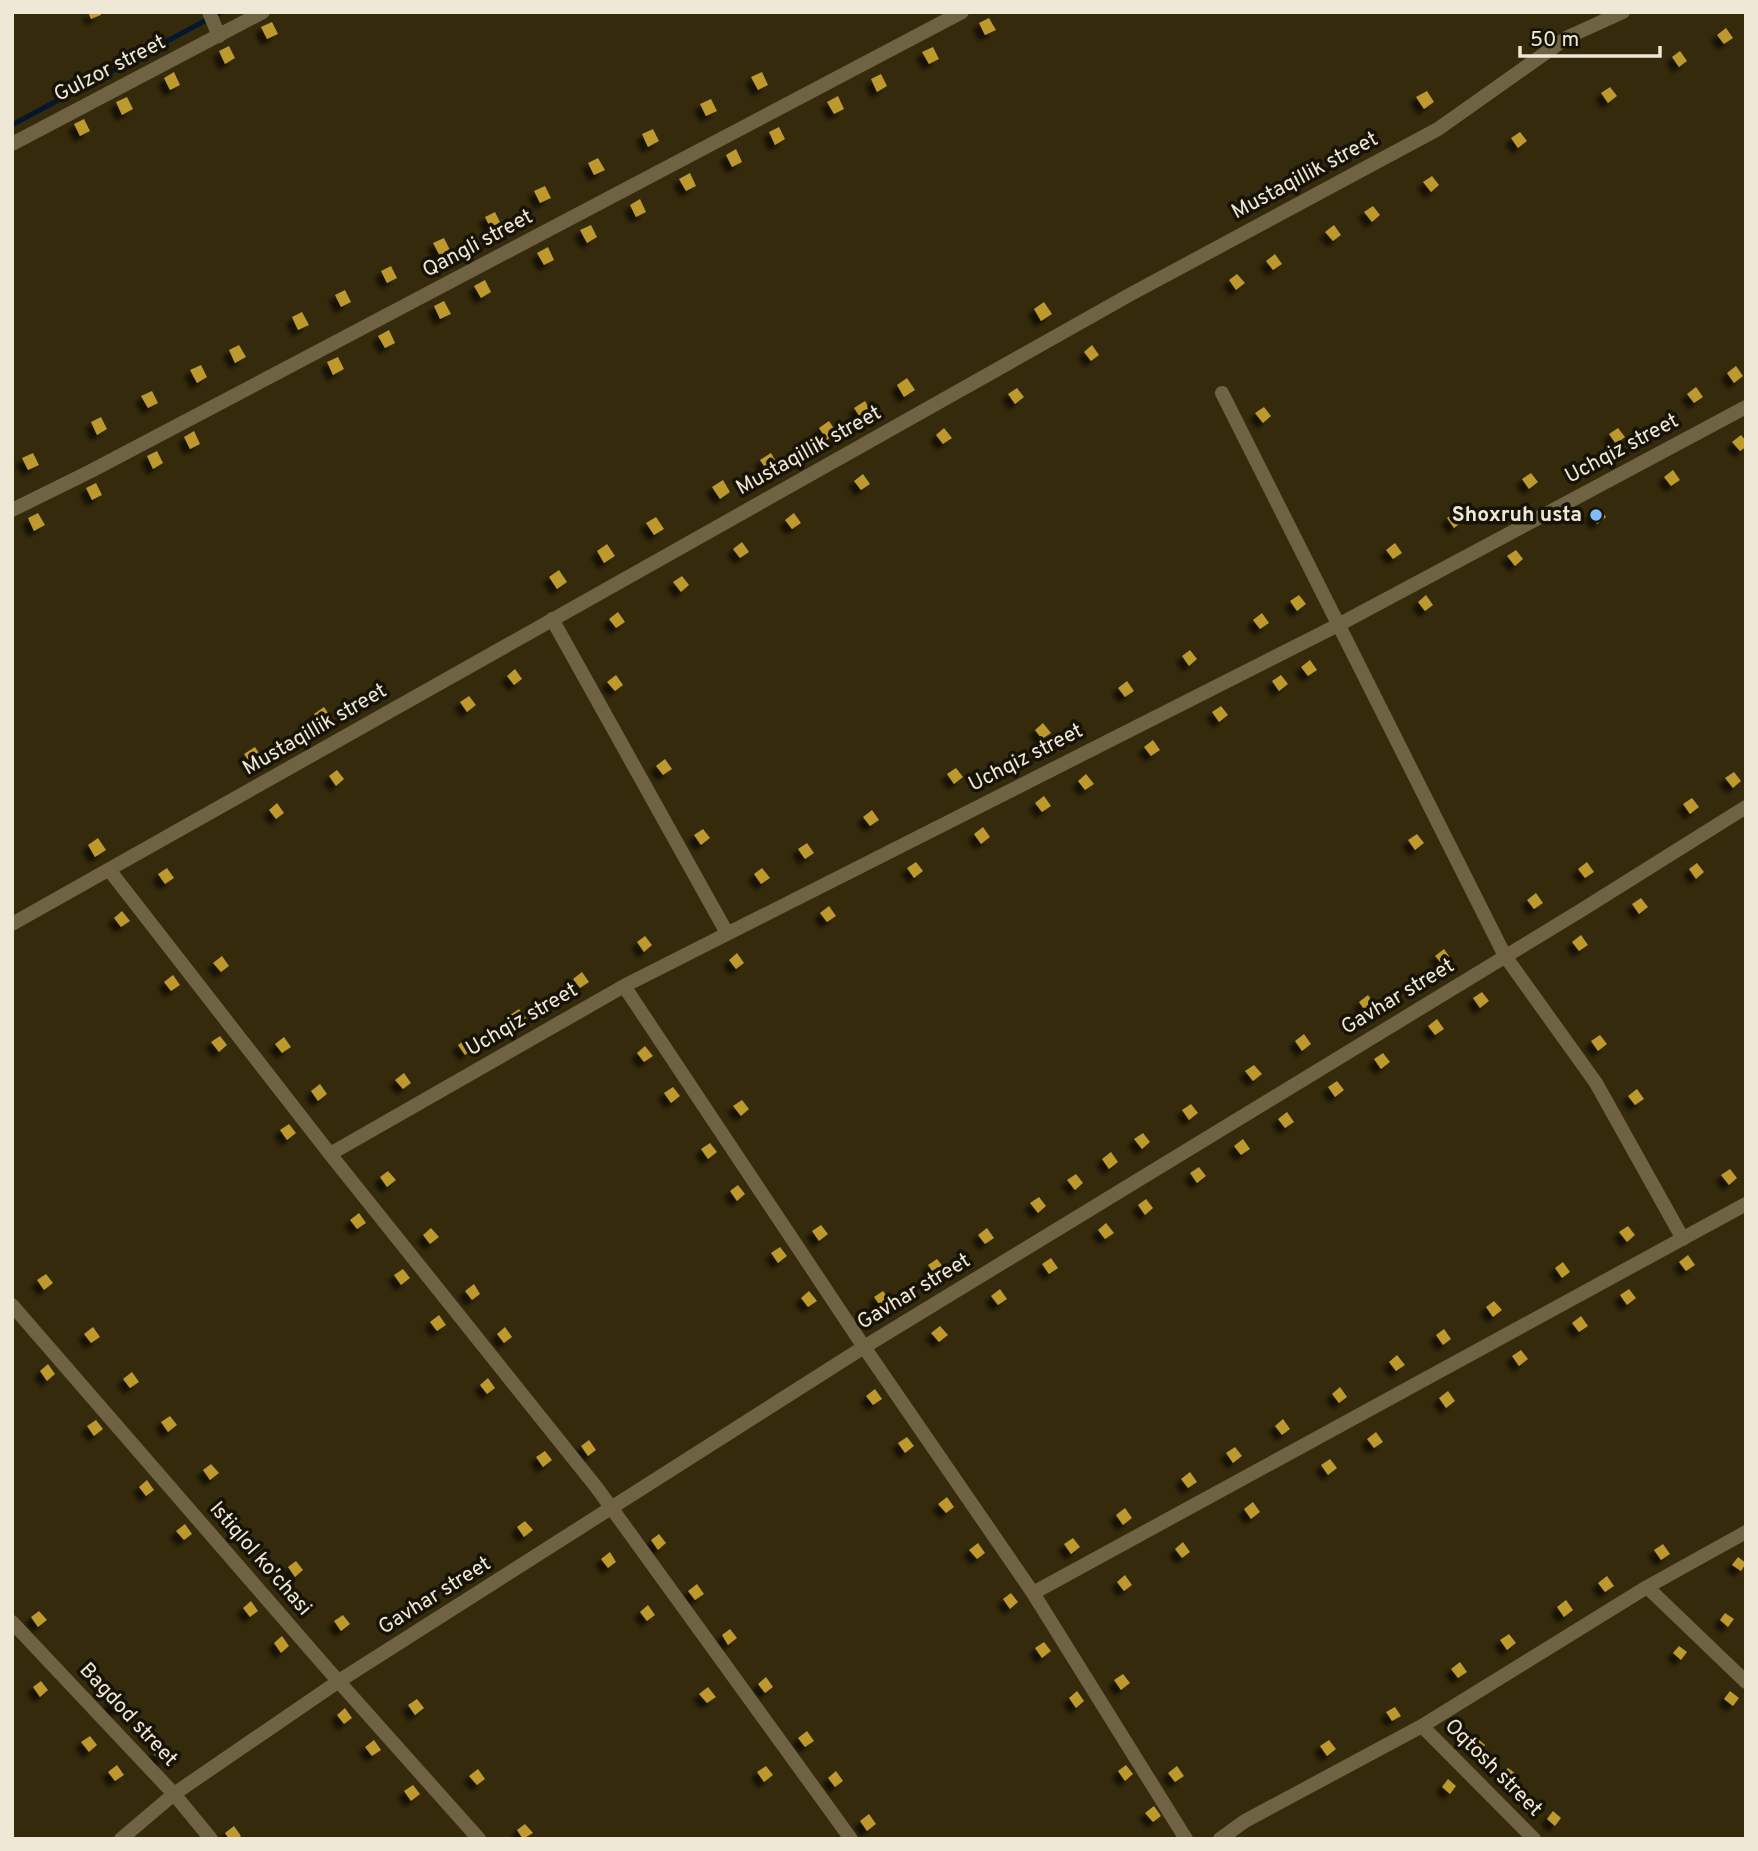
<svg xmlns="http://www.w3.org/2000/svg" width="1758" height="1851" viewBox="0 0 1758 1851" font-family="Overpass,sans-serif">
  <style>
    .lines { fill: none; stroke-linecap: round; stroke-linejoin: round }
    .stream { stroke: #03182d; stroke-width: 5 }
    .building { fill: #be992f; filter: url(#shadow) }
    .minor { stroke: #706344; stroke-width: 14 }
    .poi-dot { fill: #80bdfa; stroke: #181307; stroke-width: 2.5 }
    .labels { text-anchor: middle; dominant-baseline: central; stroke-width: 7; stroke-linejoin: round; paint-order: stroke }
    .street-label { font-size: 21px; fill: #efe8d6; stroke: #181307 }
    .poi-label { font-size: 21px; font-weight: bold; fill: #efe8d6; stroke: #181307; text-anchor: end }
  </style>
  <defs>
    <filter id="shadow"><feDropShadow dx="-6" dy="6" stdDeviation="2" flood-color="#0009"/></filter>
  </defs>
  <rect width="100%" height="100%" fill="#352a0b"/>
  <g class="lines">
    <path class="stream" d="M 12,125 L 221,12"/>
  </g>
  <path class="building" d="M 88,12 L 100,12 L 101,15 L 91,19 Z
    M 989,18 L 996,30 L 985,35 L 979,23 Z
    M 272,22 L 278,34 L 267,39 L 261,27 Z
    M 1726,28 L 1733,38 L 1724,44 L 1717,35 Z
    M 229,46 L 235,58 L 225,64 L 219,51 Z
    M 933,47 L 939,59 L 929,64 L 922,52 Z
    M 1680,51 L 1687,61 L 1679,67 L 1672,57 Z
    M 174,72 L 180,85 L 170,90 L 164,78 Z
    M 762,72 L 768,85 L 758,90 L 751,77 Z
    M 881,74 L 887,86 L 877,92 L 871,79 Z
    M 1610,87 L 1617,96 L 1608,103 L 1601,93 Z
    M 1427,91 L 1434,102 L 1424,109 L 1416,97 Z
    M 838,96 L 844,109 L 834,114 L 827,102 Z
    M 127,97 L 133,109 L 122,115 L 116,102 Z
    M 711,99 L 717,111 L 706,116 L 700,104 Z
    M 84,119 L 90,131 L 80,136 L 74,124 Z
    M 779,127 L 785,139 L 775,145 L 769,132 Z
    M 653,129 L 659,141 L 648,147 L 642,134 Z
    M 1520,132 L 1527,141 L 1518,148 L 1511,138 Z
    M 736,149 L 742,162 L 732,167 L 726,155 Z
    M 598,158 L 605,170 L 594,175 L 588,163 Z
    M 690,173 L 696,186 L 686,191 L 679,179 Z
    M 1432,176 L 1439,185 L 1431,192 L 1423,182 Z
    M 545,186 L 551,198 L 540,203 L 534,191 Z
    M 640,199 L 646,212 L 636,217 L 630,205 Z
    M 1373,206 L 1380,215 L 1372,222 L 1364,212 Z
    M 495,212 L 501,224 L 491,229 L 485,217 Z
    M 591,225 L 597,237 L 587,243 L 580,230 Z
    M 1334,225 L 1341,235 L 1333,241 L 1325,232 Z
    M 444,238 L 450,250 L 440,256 L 433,243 Z
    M 548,247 L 554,260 L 544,265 L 537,253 Z
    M 1275,254 L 1282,264 L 1273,270 L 1266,261 Z
    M 391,266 L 397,278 L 387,283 L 381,271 Z
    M 1237,274 L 1245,283 L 1236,290 L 1229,280 Z
    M 485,280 L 491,292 L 481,298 L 474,286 Z
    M 345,290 L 351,302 L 341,307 L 335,295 Z
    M 444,301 L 451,314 L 440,319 L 434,306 Z
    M 1044,302 L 1052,314 L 1041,321 L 1034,309 Z
    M 302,312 L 309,325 L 298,330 L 292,317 Z
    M 389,330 L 395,343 L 385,348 L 378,336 Z
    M 239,345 L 246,357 L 235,363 L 229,350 Z
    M 1092,345 L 1099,355 L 1091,361 L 1084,352 Z
    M 338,357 L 344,369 L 333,375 L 327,362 Z
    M 201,365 L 207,377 L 197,383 L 190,370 Z
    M 1736,366 L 1743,376 L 1734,383 L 1727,373 Z
    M 907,378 L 915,390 L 904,397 L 897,385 Z
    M 1696,387 L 1703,397 L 1694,403 L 1687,394 Z
    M 1017,388 L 1024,397 L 1015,404 L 1008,394 Z
    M 152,391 L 158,403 L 148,408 L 141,396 Z
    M 865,401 L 872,413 L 862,420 L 854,408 Z
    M 1264,407 L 1271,416 L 1263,423 L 1255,413 Z
    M 101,417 L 107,429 L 97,435 L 91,422 Z
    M 829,421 L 837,433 L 827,440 L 819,428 Z
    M 944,428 L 952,438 L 943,444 L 936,435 Z
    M 1618,428 L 1625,437 L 1616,444 L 1609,434 Z
    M 194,431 L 200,444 L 190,449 L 184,437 Z
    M 1741,435 L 1746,441 L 1746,447 L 1740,451 L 1732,442 Z
    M 157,451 L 163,463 L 153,469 L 147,456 Z
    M 33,453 L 39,465 L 28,470 L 22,458 Z
    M 771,453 L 778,465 L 768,472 L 760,460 Z
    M 1673,470 L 1680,480 L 1671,486 L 1664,477 Z
    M 1531,473 L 1538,482 L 1529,489 L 1522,479 Z
    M 863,474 L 870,484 L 861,490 L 854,481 Z
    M 723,480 L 730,492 L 720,499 L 712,487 Z
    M 96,483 L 102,495 L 92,500 L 86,488 Z
    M 1599,507 L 1606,517 L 1597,524 L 1590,514 Z
    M 1456,511 L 1463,521 L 1454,528 L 1447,518 Z
    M 38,513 L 45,525 L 34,531 L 28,518 Z
    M 794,513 L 801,523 L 792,529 L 785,520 Z
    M 656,517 L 664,529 L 654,535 L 646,523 Z
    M 742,542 L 749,552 L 740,558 L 733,549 Z
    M 1395,543 L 1402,553 L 1393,559 L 1386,550 Z
    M 607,544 L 615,556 L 604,563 L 597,551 Z
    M 1516,550 L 1523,559 L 1515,566 L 1507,556 Z
    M 559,570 L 567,582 L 557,589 L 549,577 Z
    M 682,576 L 689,585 L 681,592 L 673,582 Z
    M 1299,595 L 1306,604 L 1297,611 L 1290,601 Z
    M 1426,595 L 1433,605 L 1425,611 L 1418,602 Z
    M 618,612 L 625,622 L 616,628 L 609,619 Z
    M 1262,613 L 1269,623 L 1260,629 L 1253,620 Z
    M 1190,650 L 1197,659 L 1189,666 L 1182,656 Z
    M 1310,660 L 1317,670 L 1308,676 L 1301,667 Z
    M 515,669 L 522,679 L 514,685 L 507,676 Z
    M 616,675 L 623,685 L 615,691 L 607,682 Z
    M 1281,675 L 1288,684 L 1279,691 L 1272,681 Z
    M 1127,681 L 1134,691 L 1125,697 L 1118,688 Z
    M 469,696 L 476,705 L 467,712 L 460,702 Z
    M 1221,706 L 1228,715 L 1219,722 L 1212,712 Z
    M 324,707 L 332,719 L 321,725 L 314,714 Z
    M 1043,723 L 1051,733 L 1042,739 L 1035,730 Z
    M 1153,740 L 1160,750 L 1151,756 L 1144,747 Z
    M 255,747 L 263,759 L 252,766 L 244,754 Z
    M 665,759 L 672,769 L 663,775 L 656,766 Z
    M 956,768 L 963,777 L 954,784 L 947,774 Z
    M 337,770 L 344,779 L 336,786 L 329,776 Z
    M 1734,772 L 1741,781 L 1733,788 L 1725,778 Z
    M 1086,774 L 1094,784 L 1085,790 L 1078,781 Z
    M 1044,796 L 1051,806 L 1042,812 L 1035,803 Z
    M 1692,798 L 1699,807 L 1690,814 L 1683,804 Z
    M 277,803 L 284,813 L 276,819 L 269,810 Z
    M 872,810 L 879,820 L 870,826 L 863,817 Z
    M 983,827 L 990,837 L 981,844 L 974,834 Z
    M 703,829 L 710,838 L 701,845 L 694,835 Z
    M 1417,834 L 1424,843 L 1415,850 L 1408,840 Z
    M 98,838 L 106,850 L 95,857 L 88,845 Z
    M 807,843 L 814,853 L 805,859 L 798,849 Z
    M 916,862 L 923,871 L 914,878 L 907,868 Z
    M 1587,862 L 1594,872 L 1585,878 L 1578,869 Z
    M 1697,863 L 1704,872 L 1696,879 L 1689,869 Z
    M 167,868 L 174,878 L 165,884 L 158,874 Z
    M 762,868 L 770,878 L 761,884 L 754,874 Z
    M 1536,893 L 1543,903 L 1534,909 L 1527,900 Z
    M 1641,898 L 1648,907 L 1639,914 L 1632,904 Z
    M 829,906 L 836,916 L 827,922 L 820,913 Z
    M 122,911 L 130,921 L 121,927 L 114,918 Z
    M 1581,935 L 1588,945 L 1579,951 L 1572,942 Z
    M 645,936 L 652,945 L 644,952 L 637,942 Z
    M 1444,949 L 1451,959 L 1443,965 L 1435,956 Z
    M 737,953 L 744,963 L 736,969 L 729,960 Z
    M 222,956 L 229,966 L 221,972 L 213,963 Z
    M 582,972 L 589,982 L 580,988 L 573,979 Z
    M 173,975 L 180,985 L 171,991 L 164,982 Z
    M 1482,992 L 1489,1001 L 1480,1008 L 1473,998 Z
    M 1368,995 L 1375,1005 L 1366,1012 L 1359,1002 Z
    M 519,1009 L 526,1018 L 517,1025 L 510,1015 Z
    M 1437,1019 L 1444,1029 L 1435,1035 L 1428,1026 Z
    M 1304,1034 L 1311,1044 L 1302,1051 L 1295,1041 Z
    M 1600,1035 L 1607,1044 L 1598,1051 L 1591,1041 Z
    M 220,1036 L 227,1045 L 219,1052 L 211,1042 Z
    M 284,1037 L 291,1047 L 282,1053 L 275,1044 Z
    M 466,1039 L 473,1048 L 465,1055 L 458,1045 Z
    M 645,1046 L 653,1056 L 644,1062 L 637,1053 Z
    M 1383,1053 L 1390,1062 L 1381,1069 L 1374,1059 Z
    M 1254,1065 L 1262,1074 L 1253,1081 L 1245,1071 Z
    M 404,1073 L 411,1083 L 403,1089 L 395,1080 Z
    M 1337,1081 L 1344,1090 L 1335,1097 L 1328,1087 Z
    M 320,1084 L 327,1094 L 318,1101 L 311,1091 Z
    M 673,1087 L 680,1096 L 671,1103 L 664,1093 Z
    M 1637,1089 L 1644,1099 L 1635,1105 L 1628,1096 Z
    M 742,1100 L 749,1109 L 741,1116 L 733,1106 Z
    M 1191,1104 L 1198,1113 L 1189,1120 L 1182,1110 Z
    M 1287,1112 L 1294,1122 L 1285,1128 L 1278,1119 Z
    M 289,1124 L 296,1133 L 287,1140 L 280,1130 Z
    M 1143,1133 L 1150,1142 L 1142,1149 L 1134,1139 Z
    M 1243,1139 L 1250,1149 L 1241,1155 L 1234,1146 Z
    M 710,1143 L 717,1152 L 708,1159 L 701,1149 Z
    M 1111,1152 L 1118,1162 L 1109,1169 L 1102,1159 Z
    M 1199,1167 L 1206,1176 L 1197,1183 L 1190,1173 Z
    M 1730,1169 L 1737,1178 L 1729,1185 L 1721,1175 Z
    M 388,1171 L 396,1180 L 387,1187 L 380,1177 Z
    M 1076,1174 L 1083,1183 L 1075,1190 L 1067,1180 Z
    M 738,1185 L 745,1194 L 737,1201 L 730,1191 Z
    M 1039,1197 L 1046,1206 L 1038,1213 L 1030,1203 Z
    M 1146,1199 L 1153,1208 L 1145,1215 L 1138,1205 Z
    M 359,1213 L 366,1223 L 357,1229 L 350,1220 Z
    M 1106,1223 L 1114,1233 L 1105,1239 L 1098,1230 Z
    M 821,1225 L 828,1234 L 819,1241 L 812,1231 Z
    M 1628,1226 L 1635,1235 L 1627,1242 L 1619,1232 Z
    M 431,1228 L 439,1237 L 430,1244 L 423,1235 Z
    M 987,1228 L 994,1238 L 985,1244 L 978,1235 Z
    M 780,1247 L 787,1256 L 778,1263 L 771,1253 Z
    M 1688,1255 L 1695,1265 L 1686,1271 L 1679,1262 Z
    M 1051,1258 L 1058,1268 L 1049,1274 L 1042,1264 Z
    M 937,1259 L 944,1268 L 935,1275 L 928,1265 Z
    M 1563,1262 L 1570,1272 L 1562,1278 L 1555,1268 Z
    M 403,1269 L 410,1278 L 401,1285 L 394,1275 Z
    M 46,1274 L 53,1283 L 44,1290 L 37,1280 Z
    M 474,1284 L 480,1294 L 472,1300 L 465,1291 Z
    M 1000,1289 L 1007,1299 L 998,1305 L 991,1296 Z
    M 1629,1289 L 1636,1298 L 1627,1305 L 1620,1295 Z
    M 809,1291 L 817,1301 L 808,1307 L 801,1298 Z
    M 883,1291 L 890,1300 L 881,1307 L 874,1297 Z
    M 1494,1301 L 1502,1310 L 1493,1317 L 1486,1307 Z
    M 439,1315 L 446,1325 L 437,1331 L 430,1322 Z
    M 1581,1316 L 1588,1326 L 1579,1332 L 1572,1323 Z
    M 940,1326 L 948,1335 L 939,1342 L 931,1333 Z
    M 93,1327 L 100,1337 L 91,1343 L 84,1334 Z
    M 505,1327 L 512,1337 L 504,1343 L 497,1334 Z
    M 1444,1329 L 1451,1339 L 1443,1345 L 1436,1335 Z
    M 1521,1350 L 1528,1359 L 1519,1366 L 1512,1356 Z
    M 1397,1355 L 1405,1365 L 1396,1371 L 1389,1362 Z
    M 48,1364 L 55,1374 L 47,1381 L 40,1371 Z
    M 132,1372 L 139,1382 L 130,1388 L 123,1379 Z
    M 488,1378 L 495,1388 L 487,1394 L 480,1385 Z
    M 1340,1387 L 1347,1397 L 1339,1403 L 1332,1394 Z
    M 875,1389 L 882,1399 L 873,1405 L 866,1396 Z
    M 1448,1391 L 1455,1401 L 1446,1408 L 1439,1398 Z
    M 170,1416 L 177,1425 L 168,1432 L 161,1422 Z
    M 1283,1419 L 1290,1429 L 1282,1435 L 1275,1426 Z
    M 96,1420 L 103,1429 L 94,1436 L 87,1426 Z
    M 1376,1432 L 1383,1442 L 1374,1448 L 1367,1439 Z
    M 907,1437 L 914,1446 L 905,1453 L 898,1443 Z
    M 589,1440 L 596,1450 L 588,1456 L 581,1446 Z
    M 1235,1447 L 1242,1456 L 1233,1463 L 1226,1453 Z
    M 545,1451 L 552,1460 L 543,1467 L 536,1457 Z
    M 1330,1459 L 1337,1468 L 1328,1475 L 1321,1465 Z
    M 211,1464 L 219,1473 L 210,1480 L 203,1470 Z
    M 1190,1472 L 1197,1482 L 1188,1488 L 1181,1479 Z
    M 147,1480 L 154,1490 L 146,1496 L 139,1487 Z
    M 947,1497 L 954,1507 L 946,1513 L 938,1504 Z
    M 1253,1502 L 1260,1512 L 1251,1519 L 1244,1509 Z
    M 1125,1508 L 1132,1518 L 1123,1525 L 1116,1515 Z
    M 525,1521 L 533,1530 L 524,1537 L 517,1527 Z
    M 185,1524 L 192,1534 L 184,1540 L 176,1531 Z
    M 659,1534 L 666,1543 L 658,1550 L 651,1540 Z
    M 1073,1538 L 1080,1547 L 1071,1554 L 1064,1544 Z
    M 1183,1542 L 1190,1552 L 1182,1558 L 1175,1549 Z
    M 978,1543 L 985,1553 L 977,1559 L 969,1550 Z
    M 1663,1544 L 1670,1554 L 1661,1560 L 1654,1550 Z
    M 610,1552 L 616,1562 L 608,1568 L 601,1559 Z
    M 1738,1557 L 1746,1563 L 1741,1571 L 1732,1565 Z
    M 296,1561 L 303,1570 L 295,1577 L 288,1567 Z
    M 1125,1575 L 1132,1585 L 1124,1591 L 1117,1582 Z
    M 1607,1576 L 1614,1586 L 1605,1592 L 1598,1583 Z
    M 697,1584 L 704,1594 L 695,1600 L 688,1591 Z
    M 1011,1593 L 1018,1602 L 1010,1609 L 1003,1599 Z
    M 1566,1600 L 1573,1610 L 1564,1617 L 1557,1607 Z
    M 251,1601 L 258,1611 L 250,1617 L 243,1608 Z
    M 648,1605 L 655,1615 L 647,1621 L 640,1612 Z
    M 39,1611 L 47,1620 L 38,1627 L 31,1617 Z
    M 1725,1613 L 1734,1619 L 1728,1627 L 1720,1620 Z
    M 343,1615 L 350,1624 L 341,1631 L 334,1621 Z
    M 730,1629 L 737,1638 L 728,1645 L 722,1635 Z
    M 1509,1634 L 1516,1643 L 1507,1650 L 1500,1640 Z
    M 282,1636 L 289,1646 L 281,1653 L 274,1643 Z
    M 1044,1642 L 1051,1651 L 1042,1658 L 1035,1648 Z
    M 1679,1646 L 1687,1652 L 1681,1660 L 1673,1653 Z
    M 1460,1662 L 1467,1672 L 1458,1678 L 1451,1669 Z
    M 1123,1674 L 1130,1683 L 1121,1690 L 1114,1680 Z
    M 766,1677 L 773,1687 L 765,1693 L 758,1684 Z
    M 41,1681 L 48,1690 L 40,1697 L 33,1687 Z
    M 708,1687 L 716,1697 L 707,1703 L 699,1694 Z
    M 1077,1691 L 1084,1701 L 1076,1708 L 1069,1698 Z
    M 1730,1691 L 1739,1698 L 1733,1706 L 1724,1699 Z
    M 117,1696 L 124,1706 L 115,1712 L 108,1703 Z
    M 417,1699 L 424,1708 L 415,1715 L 408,1705 Z
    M 1395,1707 L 1401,1716 L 1392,1721 L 1386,1712 Z
    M 345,1708 L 352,1718 L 344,1724 L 337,1715 Z
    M 807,1731 L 814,1741 L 805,1747 L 798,1738 Z
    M 90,1736 L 97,1745 L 89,1752 L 81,1742 Z
    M 1477,1738 L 1485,1745 L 1480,1753 L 1471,1746 Z
    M 374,1740 L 381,1750 L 372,1756 L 365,1747 Z
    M 1329,1740 L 1336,1749 L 1327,1756 L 1320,1746 Z
    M 161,1746 L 168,1756 L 160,1762 L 153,1753 Z
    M 117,1765 L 124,1775 L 115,1781 L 108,1772 Z
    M 1126,1765 L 1133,1774 L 1125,1781 L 1118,1771 Z
    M 766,1766 L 773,1775 L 764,1782 L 757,1772 Z
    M 1177,1766 L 1184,1776 L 1175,1782 L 1168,1773 Z
    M 1508,1768 L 1516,1774 L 1510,1782 L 1501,1775 Z
    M 478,1769 L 485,1779 L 477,1785 L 469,1776 Z
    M 836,1771 L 843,1781 L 835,1787 L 828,1778 Z
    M 1448,1779 L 1456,1786 L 1450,1794 L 1442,1787 Z
    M 413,1785 L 420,1794 L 411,1801 L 404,1791 Z
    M 1154,1806 L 1161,1816 L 1153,1822 L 1145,1813 Z
    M 1553,1811 L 1561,1818 L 1555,1826 L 1547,1819 Z
    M 869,1814 L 876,1824 L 867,1831 L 860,1821 Z
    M 525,1824 L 533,1833 L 523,1839 L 517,1830 Z
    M 234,1826 L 241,1836 L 237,1839 L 229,1839 L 225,1833 Z"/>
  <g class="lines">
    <path class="minor" d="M 209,12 L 219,36
      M 12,144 L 263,12
      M 1222,393 L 1505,956 L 1596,1083 L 1683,1239
      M 12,510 L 91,471 L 962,12
      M 552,619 L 727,933
      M 110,871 L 330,1154 L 597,1488 L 851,1839
      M 12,924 L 1131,294 L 1438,129 L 1568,37 L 1623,12
      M 624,986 L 864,1347 L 1033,1593 L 1186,1839
      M 330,1154 L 624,986 L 1340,624 L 1746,407
      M 12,1305 L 324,1665 L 479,1839
      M 1647,1587 L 1746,1682
      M 1033,1593 L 1746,1204
      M 12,1622 L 174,1794 L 211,1839
      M 1422,1726 L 1534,1839
      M 121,1839 L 174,1794 L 339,1681 L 864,1347 L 1580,911 L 1746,807
      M 1220,1839 L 1245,1821 L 1422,1726 L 1647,1587 L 1746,1532"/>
  </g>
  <circle class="poi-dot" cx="1596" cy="515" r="7"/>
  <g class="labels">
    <g class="street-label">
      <text transform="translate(110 69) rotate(-27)">Gulzor street</text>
      <text transform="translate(1305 176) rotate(-28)">Mustaqillik street</text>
      <text transform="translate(478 244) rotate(-28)">Qangli street</text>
      <text transform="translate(1622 449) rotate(-28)">Uchqiz street</text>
      <text transform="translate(809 451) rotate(-29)">Mustaqillik street</text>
      <text transform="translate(315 730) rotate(-30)">Mustaqillik street</text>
      <text transform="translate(1026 758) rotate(-27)">Uchqiz street</text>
      <text transform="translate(1398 997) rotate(-31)">Gavhar street</text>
      <text transform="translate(522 1020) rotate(-30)">Uchqiz street</text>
      <text transform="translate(914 1292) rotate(-31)">Gavhar street</text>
      <text transform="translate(260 1559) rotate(49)">Istiqlol ko'chasi</text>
      <text transform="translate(435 1596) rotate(-32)">Gavhar street</text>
      <text transform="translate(128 1715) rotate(47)">Bagdod street</text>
      <text transform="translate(1493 1768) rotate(45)">Oqtosh street</text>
    </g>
    <g class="poi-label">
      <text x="1582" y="515">Shoxruh usta</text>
    </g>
  </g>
  <rect width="1758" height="1851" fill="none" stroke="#efe8d6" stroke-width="28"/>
  <path d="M1520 46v10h140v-10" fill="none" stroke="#efe8d6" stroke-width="3.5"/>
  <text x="1530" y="46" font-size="21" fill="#efe8d6" stroke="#181307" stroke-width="5" paint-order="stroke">50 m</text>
</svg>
